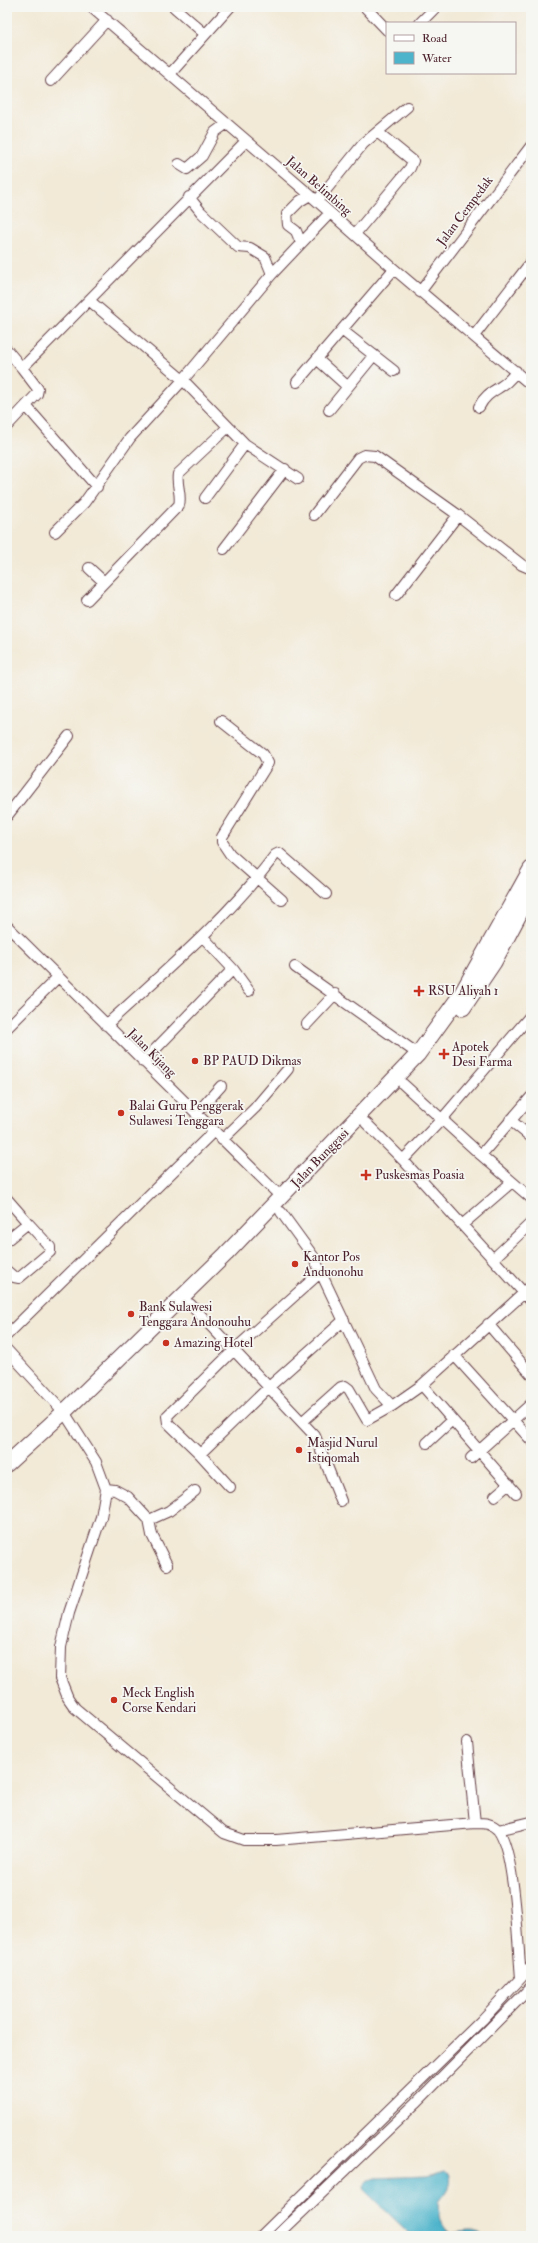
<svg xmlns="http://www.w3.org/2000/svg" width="538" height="2243" viewBox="0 0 538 2243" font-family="'IM FELL Double Pica',serif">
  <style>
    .water { fill: #4db4cb; stroke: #4c6a7b }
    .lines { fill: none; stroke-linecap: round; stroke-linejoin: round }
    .minor-casing { stroke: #633d45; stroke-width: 12 }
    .highway-casing { stroke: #633d45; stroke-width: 17 }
    .minor { stroke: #fff; stroke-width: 10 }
    .highway { stroke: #fff; stroke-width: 15 }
    .poi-dot { fill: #c8321e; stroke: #f6f6f2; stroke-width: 1.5 }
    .labels { text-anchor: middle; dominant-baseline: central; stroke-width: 3.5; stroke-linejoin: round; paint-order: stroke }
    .street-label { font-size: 13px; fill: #4a1f2b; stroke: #f6f6f2 }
    .poi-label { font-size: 13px; fill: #4a1f2b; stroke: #f6f6f2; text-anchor: start }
  </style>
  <rect width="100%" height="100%" fill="#f6f6f2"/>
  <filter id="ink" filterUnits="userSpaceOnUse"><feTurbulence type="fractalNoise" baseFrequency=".025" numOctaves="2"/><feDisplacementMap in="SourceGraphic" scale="8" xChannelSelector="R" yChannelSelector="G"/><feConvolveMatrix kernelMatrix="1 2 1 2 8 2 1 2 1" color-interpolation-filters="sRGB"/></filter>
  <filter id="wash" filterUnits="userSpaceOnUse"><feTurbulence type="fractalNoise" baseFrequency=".012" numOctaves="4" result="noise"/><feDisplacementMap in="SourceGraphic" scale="16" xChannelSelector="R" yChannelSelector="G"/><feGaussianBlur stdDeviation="0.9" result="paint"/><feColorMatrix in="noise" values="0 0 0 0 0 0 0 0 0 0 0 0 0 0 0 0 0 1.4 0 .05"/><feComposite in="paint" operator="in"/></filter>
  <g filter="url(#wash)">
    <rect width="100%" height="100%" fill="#f2e9d6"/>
    <path class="water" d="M 444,2171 L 449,2173 C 454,2186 446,2192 439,2202 C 440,2215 439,2224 450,2233 C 461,2233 475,2227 483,2236 L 412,2236 L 365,2191 L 364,2186 L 367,2181 L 375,2178 L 426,2176 Z"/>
  </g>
  <g filter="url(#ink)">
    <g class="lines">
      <g class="minor-casing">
        <path id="minor" d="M 91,7 L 310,195 L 394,269 L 531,385
          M 174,7 L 205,34
          M 365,7 L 387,30
          M 420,23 L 436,7
          M 170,74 L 230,7
          M 51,81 L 107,20
          M 179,164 L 187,169 L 202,156 L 215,132 L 226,124
          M 189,197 L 201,212 L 238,247 L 250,248 L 265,257 L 272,274
          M 317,201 L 363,144 L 407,107
          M 355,234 L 410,168 L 413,161 L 381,135
          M 301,243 L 296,231 L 288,225 L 287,214 L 300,201 L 310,195
          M 420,292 L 531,146
          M 90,301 L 183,380 L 245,444 L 298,479
          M 343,331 L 394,371
          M 474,336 L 531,262
          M 7,350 L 22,368 L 246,141
          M 318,360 L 348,387
          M 297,382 L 394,269
          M 27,407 L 97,487
          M 479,407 C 489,387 504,391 516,371
          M 329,410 L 374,355
          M 7,426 L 37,394 L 38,389 L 22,368
          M 205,498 L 245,444
          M 314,515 L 358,458 L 364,455 L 375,456 L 458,515 L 522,565 L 529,568 L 531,566
          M 55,532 L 84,503 L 130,438 L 183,380 L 272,274 L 330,213
          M 224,549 L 285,469
          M 89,568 L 104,582
          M 396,595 L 458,515
          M 87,600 L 179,505 C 182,495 176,485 178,474 L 227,428
          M 221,721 L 263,754 L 268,763 L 222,837 L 222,842 L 230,854 L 282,900
          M 7,816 L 69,736
          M 7,926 L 281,1197
          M 203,937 L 233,969
          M 295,967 L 418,1054
          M 307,1024 L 335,994
          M 106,1025 C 165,971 227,919 275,855 L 279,853 L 326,894
          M 7,1028 L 58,977
          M 143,1062 L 233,969 L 249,991
          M 403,1084 L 481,1155 L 531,1097
          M 196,1114 L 221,1086
          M 510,1120 L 531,1137
          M 222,1140 L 255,1108 L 288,1069
          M 481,1155 L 531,1198
          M 403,1160 L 443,1118 L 531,1015
          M 7,1199 L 28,1223 L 7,1240
          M 281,1212 L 313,1256 L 376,1389 L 392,1406 L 422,1385 L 524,1293 L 403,1160 L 366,1123
          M 462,1225 L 512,1182
          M 493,1259 L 531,1223
          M 7,1271 L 14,1277 L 19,1278 L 50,1252 L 50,1247 L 28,1223
          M 321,1272 L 234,1350 L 167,1416 L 168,1423 L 200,1454 L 270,1386 L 344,1320
          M 531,1286 L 524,1293 L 531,1301
          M 190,1304 L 315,1436 L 341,1501
          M 488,1324 L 531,1374
          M 7,1335 L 214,1131
          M 7,1350 L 64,1412 L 96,1462 L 106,1489 L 101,1517 L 69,1613 L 61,1647 L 60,1678 L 68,1698 L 75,1708 L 224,1833 L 244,1840 L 276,1840 L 475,1823 C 484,1823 492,1823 498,1830 C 515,1851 518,1947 521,1978
          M 454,1355 L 531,1440
          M 422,1385 L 516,1493
          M 302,1422 L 341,1387 L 345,1386 L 349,1389 L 367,1420 L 392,1406
          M 427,1443 L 452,1420
          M 200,1454 L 230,1487
          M 471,1458 L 531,1404
          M 106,1489 L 115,1490 L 128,1497 L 149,1520 L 152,1535 L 167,1565
          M 495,1496 L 509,1484
          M 149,1520 L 169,1511 L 195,1491
          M 467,1742 L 475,1823
          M 498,1830 L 531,1822
          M 261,2236 L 482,2020 L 531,1967
          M 277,2236 L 416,2103 L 531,1987"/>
      </g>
      <g class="highway-casing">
        <path id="highway" d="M 463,1008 L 494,962 L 531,892
          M 7,1464 L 64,1412 L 226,1254 L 418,1054 L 462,993 L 531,869"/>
      </g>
      <use href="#minor" class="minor"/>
      <use href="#highway" class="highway"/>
    </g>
  </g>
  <g class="poi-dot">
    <path d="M417 985h4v4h4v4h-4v4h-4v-4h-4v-4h4z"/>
    <path d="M442 1048h4v4h4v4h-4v4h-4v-4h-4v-4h4z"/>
    <circle cx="195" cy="1061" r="4"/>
    <circle cx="121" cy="1113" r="4"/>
    <path d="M364 1169h4v4h4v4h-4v4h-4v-4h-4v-4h4z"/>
    <circle cx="295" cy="1264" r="4"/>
    <circle cx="131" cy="1314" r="4"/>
    <circle cx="166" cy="1343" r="4"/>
    <circle cx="299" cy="1450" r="4"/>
    <circle cx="114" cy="1700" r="4"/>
  </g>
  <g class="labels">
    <g class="street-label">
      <text transform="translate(319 186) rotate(41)">Jalan Belimbing</text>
      <text transform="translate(465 211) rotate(-53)">Jalan Cempedak</text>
      <text transform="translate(152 1053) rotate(45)">Jalan Kijang</text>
      <text transform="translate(320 1158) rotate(-46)">Jalan Bunggasi</text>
    </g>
    <g class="poi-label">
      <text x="428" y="991">RSU Aliyah 1</text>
      <text x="452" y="1047">Apotek<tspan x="452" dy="15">Desi Farma</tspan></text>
      <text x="203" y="1061">BP PAUD Dikmas</text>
      <text x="129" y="1106">Balai Guru Penggerak<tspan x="129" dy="15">Sulawesi Tenggara</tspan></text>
      <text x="375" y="1175">Puskesmas Poasia</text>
      <text x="303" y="1257">Kantor Pos<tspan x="303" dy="15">Anduonohu</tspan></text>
      <text x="139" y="1307">Bank Sulawesi<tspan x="139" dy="15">Tenggara Andonouhu</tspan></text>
      <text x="174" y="1343">Amazing Hotel</text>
      <text x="307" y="1443">Masjid Nurul<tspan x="307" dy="15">Istiqomah</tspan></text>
      <text x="122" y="1693">Meck English<tspan x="122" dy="15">Corse Kendari</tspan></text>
    </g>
  </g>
  <rect width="538" height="2243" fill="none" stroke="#f6f6f2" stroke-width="24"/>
  <rect x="386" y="22" width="130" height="52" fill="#f6f6f2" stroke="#b1a0a2"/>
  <rect x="394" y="35" width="20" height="6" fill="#ffffff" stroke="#b1a0a2"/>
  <text x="422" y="42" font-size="12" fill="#4a1f2b">Road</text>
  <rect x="394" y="52" width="20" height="12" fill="#4db4cb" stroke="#b1a0a2"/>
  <text x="422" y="62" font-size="12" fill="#4a1f2b">Water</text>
</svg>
